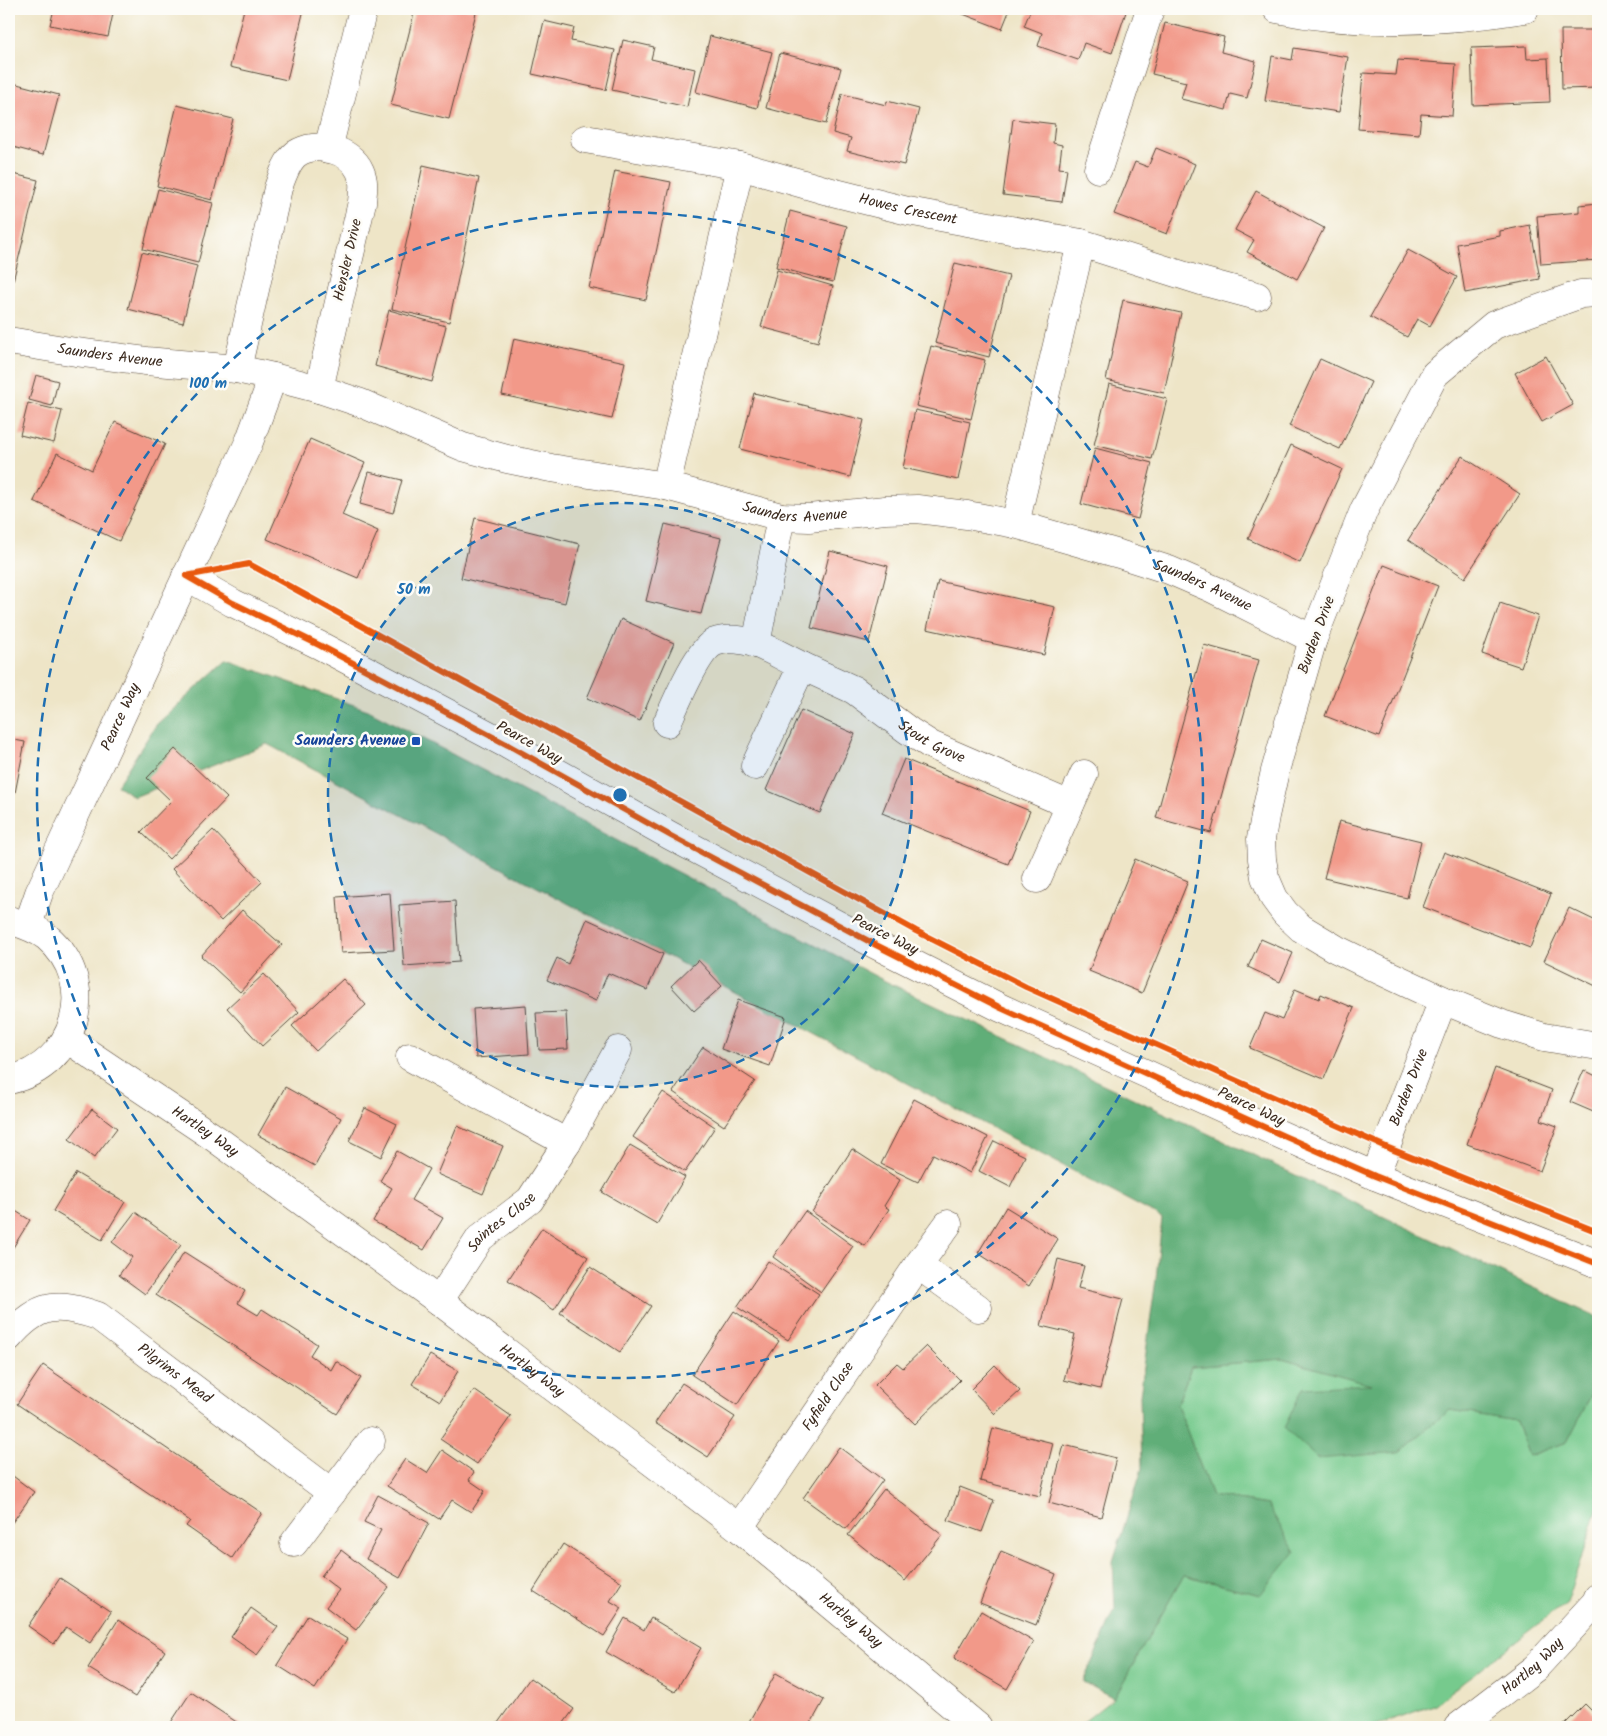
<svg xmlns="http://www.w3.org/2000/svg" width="1607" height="1736" viewBox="0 0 1607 1736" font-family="Kalam,sans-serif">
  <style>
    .green { fill: #76ca8d; stroke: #587a56 }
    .forest { fill: #60ae78; stroke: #4e6c4b }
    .building { fill: #f29989 }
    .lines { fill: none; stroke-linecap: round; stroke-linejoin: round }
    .minor-casing { stroke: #564637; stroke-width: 29 }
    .minor { stroke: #fff; stroke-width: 28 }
    .cycleway-casing { stroke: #fdfcf7; stroke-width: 9 }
    .cycleway { stroke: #e8590c; stroke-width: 6 }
    .ring { fill: none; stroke: #1f6fb2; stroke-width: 2.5; stroke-dasharray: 9 6 }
    .transit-dot { fill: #1a4fb4; stroke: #fdfcf7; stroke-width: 2 }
    .labels { text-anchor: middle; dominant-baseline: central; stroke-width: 5; stroke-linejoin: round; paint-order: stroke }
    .street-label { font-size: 15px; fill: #3b2a1e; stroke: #fdfcf7 }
    .transit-label { font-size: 15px; font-weight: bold; fill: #164399; stroke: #fdfcf7; text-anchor: end }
    .centre { fill: #1f6fb2; stroke: #fdfcf7; stroke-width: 2.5 }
    .ring-label { font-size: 15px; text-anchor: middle; font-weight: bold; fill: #1f6fb2; stroke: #fdfcf7; stroke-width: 5; stroke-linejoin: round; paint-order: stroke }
  </style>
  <rect width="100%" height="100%" fill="#fdfcf7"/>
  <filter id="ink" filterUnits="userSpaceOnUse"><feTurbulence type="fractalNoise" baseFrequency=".02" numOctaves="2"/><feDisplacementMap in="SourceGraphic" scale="10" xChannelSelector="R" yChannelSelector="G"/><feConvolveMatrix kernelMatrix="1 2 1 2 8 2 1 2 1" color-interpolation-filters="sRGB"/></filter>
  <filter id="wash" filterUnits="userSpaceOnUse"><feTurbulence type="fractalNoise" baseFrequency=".0096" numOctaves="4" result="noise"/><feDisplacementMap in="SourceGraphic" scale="20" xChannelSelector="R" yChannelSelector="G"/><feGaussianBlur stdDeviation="1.12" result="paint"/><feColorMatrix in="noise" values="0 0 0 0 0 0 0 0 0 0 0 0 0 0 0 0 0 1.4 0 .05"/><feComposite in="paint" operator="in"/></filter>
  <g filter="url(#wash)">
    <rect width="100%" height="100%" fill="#eee5c7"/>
    <path class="green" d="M 1282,1359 L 1373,1384 L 1399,1452 L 1450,1410 L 1516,1421 L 1529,1456 L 1567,1442 L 1598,1382 L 1598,1508 L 1566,1603 L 1434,1705 L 1371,1727 L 1077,1727 L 1114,1698 L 1184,1575 L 1260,1595 L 1268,1505 L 1212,1496 L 1177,1405 L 1191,1367 Z"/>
    <path class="forest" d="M 227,660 L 368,710 L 883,980 L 1598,1318 L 1598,1382 L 1567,1442 L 1529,1456 L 1516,1421 L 1450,1410 L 1399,1452 L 1318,1459 L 1284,1428 L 1303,1388 L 1371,1384 L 1282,1359 L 1191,1367 L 1177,1405 L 1212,1496 L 1268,1505 L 1295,1552 L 1260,1595 L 1184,1575 L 1114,1698 L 1083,1682 L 1115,1610 L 1113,1561 L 1142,1469 L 1140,1396 L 1156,1279 L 1162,1218 L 267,744 L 134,797 L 117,785 L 156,725 Z"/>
    <g id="blocks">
      <path class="building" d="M 54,9 L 114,9 L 108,37 L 50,25 Z
        M 244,9 L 304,9 L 287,80 L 230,67 Z
        M 415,9 L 477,9 L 449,119 L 391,105 Z
        M 950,9 L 1010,9 L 1002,29 Z
        M 1031,9 L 1127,9 L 1112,53 L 1084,43 L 1078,60 L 1038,46 L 1042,33 L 1024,26 Z
        M 544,21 L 574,28 L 571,41 L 615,50 L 606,90 L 532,74 Z
        M 1165,23 L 1224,37 L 1221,52 L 1256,61 L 1247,98 L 1230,94 L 1226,110 L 1181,99 L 1186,82 L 1152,74 Z
        M 1561,30 L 1598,30 L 1598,88 L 1562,89 Z
        M 710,36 L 772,52 L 757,108 L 696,92 Z
        M 623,40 L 654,47 L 651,59 L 695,69 L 687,107 L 612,90 Z
        M 1526,46 L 1527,59 L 1548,58 L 1550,102 L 1473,105 L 1471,48 Z
        M 1294,48 L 1348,57 L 1339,112 L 1265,101 L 1272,56 L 1292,60 Z
        M 780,53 L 841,68 L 826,124 L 766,108 Z
        M 1398,60 L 1456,64 L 1452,116 L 1421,114 L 1419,134 L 1358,129 L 1363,73 L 1396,75 Z
        M 9,82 L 59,95 L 43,155 L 9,146 Z
        M 842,94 L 886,105 L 887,101 L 919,109 L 904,165 L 847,151 L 851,138 L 833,133 Z
        M 177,105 L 233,119 L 212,200 L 157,186 Z
        M 1013,119 L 1055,124 L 1053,143 L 1062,145 L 1059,168 L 1067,169 L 1062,202 L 1003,195 Z
        M 1156,148 L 1195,164 L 1167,234 L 1114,214 L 1135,162 L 1148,167 Z
        M 423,165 L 479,178 L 449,322 L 392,309 Z
        M 615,171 L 671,182 L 646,300 L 589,288 Z
        M 9,173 L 38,180 L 13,281 L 9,280 Z
        M 158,189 L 213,203 L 198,263 L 143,249 Z
        M 1256,191 L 1324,228 L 1297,279 L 1247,252 L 1254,240 L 1235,230 Z
        M 1598,203 L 1598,260 L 1541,264 L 1537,216 L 1579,212 L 1579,205 Z
        M 790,211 L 847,226 L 833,282 L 776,267 Z
        M 1530,225 L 1540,279 L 1465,293 L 1457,244 L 1500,236 L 1500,231 Z
        M 1408,250 L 1457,277 L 1430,326 L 1417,319 L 1407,337 L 1370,317 Z
        M 142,252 L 197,266 L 183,323 L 128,309 Z
        M 955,263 L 1009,276 L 989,357 L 935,343 Z
        M 777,270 L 833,286 L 818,342 L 761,327 Z
        M 1123,300 L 1181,313 L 1164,393 L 1106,380 Z
        M 389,310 L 446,326 L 432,382 L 375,366 Z
        M 514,338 L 625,362 L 612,419 L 502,395 Z
        M 1594,338 L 1598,338 L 1598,360 L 1597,360 Z
        M 931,346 L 985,360 L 971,419 L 916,406 Z
        M 1546,356 L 1573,405 L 1542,422 L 1515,373 Z
        M 1320,359 L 1371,382 L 1340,449 L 1289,426 Z
        M 36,375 L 58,381 L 52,406 L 29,400 Z
        M 1109,384 L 1167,399 L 1152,459 L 1094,445 Z
        M 754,393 L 864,420 L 850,477 L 740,449 Z
        M 28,403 L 62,411 L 54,443 L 20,435 Z
        M 915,410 L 970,422 L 958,480 L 903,468 Z
        M 115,422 L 165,444 L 119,541 L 34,501 L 57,453 L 92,470 Z
        M 310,439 L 365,463 L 342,515 L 378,531 L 358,578 L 267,539 Z
        M 1291,445 L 1342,469 L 1300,563 L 1248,539 Z
        M 1095,448 L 1152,463 L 1138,519 L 1081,504 Z
        M 1462,456 L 1520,494 L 1465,578 L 1408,540 Z
        M 369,472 L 402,480 L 393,513 L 360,504 Z
        M 475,518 L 580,544 L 565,603 L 461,578 Z
        M 665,524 L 721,538 L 701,614 L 646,601 Z
        M 830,551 L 888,566 L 869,642 L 811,628 Z
        M 1384,565 L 1438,586 L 1379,737 L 1325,716 Z
        M 938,581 L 1055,607 L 1044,655 L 927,629 Z
        M 1500,603 L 1538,616 L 1521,667 L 1482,654 Z
        M 621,619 L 674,643 L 640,721 L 587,698 Z
        M 1204,645 L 1259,660 L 1211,833 L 1156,818 Z
        M 801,710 L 855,734 L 820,813 L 766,790 Z
        M 9,739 L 25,742 L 15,793 L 9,791 Z
        M 175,749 L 227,798 L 169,859 L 141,832 L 171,801 L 147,778 Z
        M 904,759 L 1030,811 L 1008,864 L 882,813 Z
        M 1339,821 L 1421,841 L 1407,898 L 1324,878 Z
        M 213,830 L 262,882 L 221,921 L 172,869 Z
        M 1444,852 L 1551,894 L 1530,948 L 1423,907 Z
        M 1135,859 L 1188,881 L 1142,993 L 1089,971 Z
        M 390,893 L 394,950 L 341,953 L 337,897 Z
        M 455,901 L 459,962 L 404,966 L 399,905 Z
        M 1569,908 L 1598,922 L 1598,987 L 1544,961 Z
        M 242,910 L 282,945 L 240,992 L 201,956 Z
        M 587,919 L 663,954 L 647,990 L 608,973 L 596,1001 L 547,980 L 557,958 L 568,964 Z
        M 1261,939 L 1293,953 L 1280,982 L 1248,967 Z
        M 698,960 L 722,986 L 694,1011 L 671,986 Z
        M 264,974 L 299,1012 L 262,1046 L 227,1008 Z
        M 343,979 L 366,1005 L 316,1051 L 292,1026 Z
        M 1295,989 L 1319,999 L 1321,994 L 1354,1008 L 1324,1079 L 1250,1048 L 1265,1013 L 1282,1020 Z
        M 738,1000 L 786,1017 L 770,1066 L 721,1049 Z
        M 526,1005 L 529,1054 L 476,1058 L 473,1009 Z
        M 566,1012 L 568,1049 L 539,1050 L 536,1013 Z
        M 703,1047 L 755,1081 L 724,1126 L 673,1092 Z
        M 1495,1068 L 1552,1090 L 1541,1120 L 1557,1126 L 1540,1171 L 1467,1144 Z
        M 1584,1070 L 1598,1077 L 1598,1114 L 1570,1102 Z
        M 285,1087 L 341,1118 L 315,1166 L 258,1135 Z
        M 663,1092 L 715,1127 L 685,1172 L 633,1137 Z
        M 914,1099 L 988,1137 L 970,1173 L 933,1154 L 918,1182 L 881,1164 Z
        M 365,1108 L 397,1124 L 381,1157 L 349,1141 Z
        M 92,1109 L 117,1128 L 94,1158 L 69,1139 Z
        M 457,1126 L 503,1146 L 483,1194 L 437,1174 Z
        M 994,1141 L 1025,1156 L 1010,1187 L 979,1171 Z
        M 630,1145 L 685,1177 L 657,1224 L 602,1192 Z
        M 852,1149 L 900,1180 L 884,1206 L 889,1209 L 865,1246 L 812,1212 Z
        M 397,1151 L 429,1169 L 411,1200 L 443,1218 L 424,1250 L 373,1221 L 392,1188 L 380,1181 Z
        M 76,1173 L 125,1202 L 102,1240 L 53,1211 Z
        M 9,1207 L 30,1220 L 9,1254 Z
        M 1006,1207 L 1058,1239 L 1029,1286 L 978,1253 Z
        M 805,1211 L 853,1246 L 821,1292 L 773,1257 Z
        M 135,1212 L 181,1245 L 145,1294 L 119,1275 L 132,1257 L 112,1242 Z
        M 542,1228 L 588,1257 L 554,1310 L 508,1280 Z
        M 184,1252 L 245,1291 L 238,1303 L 258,1315 L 262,1309 L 317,1344 L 310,1355 L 331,1370 L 336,1361 L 361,1378 L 337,1414 L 156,1295 Z
        M 1058,1259 L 1084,1266 L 1078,1288 L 1123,1299 L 1100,1389 L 1064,1380 L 1075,1334 L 1041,1326 Z
        M 768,1261 L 819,1294 L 788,1340 L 737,1307 Z
        M 590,1267 L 651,1306 L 620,1352 L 560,1313 Z
        M 734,1311 L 779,1341 L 737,1405 L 692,1375 Z
        M 926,1346 L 960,1380 L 915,1424 L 875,1385 L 897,1363 L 903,1368 Z
        M 430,1355 L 458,1371 L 440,1401 L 412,1384 Z
        M 43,1365 L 262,1513 L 232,1558 L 186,1526 L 190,1521 L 17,1404 Z
        M 995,1365 L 1020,1391 L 995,1414 L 971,1389 Z
        M 682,1383 L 735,1417 L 708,1457 L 655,1423 Z
        M 474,1390 L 511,1416 L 477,1464 L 440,1439 Z
        M 993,1428 L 1053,1443 L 1040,1496 L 980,1481 Z
        M 1064,1445 L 1116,1458 L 1101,1517 L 1049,1503 Z
        M 839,1447 L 883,1480 L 846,1529 L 803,1498 Z
        M 442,1450 L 474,1472 L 469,1480 L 485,1491 L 471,1512 L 452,1500 L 439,1519 L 387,1486 L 405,1459 L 427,1473 Z
        M 9,1473 L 34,1492 L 9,1527 Z
        M 960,1487 L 994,1500 L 982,1532 L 948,1520 Z
        M 884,1489 L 942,1535 L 905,1581 L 848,1535 Z
        M 378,1495 L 429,1523 L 400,1578 L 366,1559 L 381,1530 L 364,1522 Z
        M 563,1544 L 622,1582 L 610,1601 L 622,1608 L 604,1636 L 533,1591 Z
        M 341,1550 L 389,1587 L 356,1630 L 326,1607 L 339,1590 L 321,1576 Z
        M 1001,1551 L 1056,1574 L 1036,1625 L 980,1603 Z
        M 60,1578 L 111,1612 L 90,1643 L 66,1627 L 54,1644 L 28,1626 Z
        M 251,1608 L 278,1627 L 257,1655 L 231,1637 Z
        M 981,1611 L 1034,1642 L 1007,1689 L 954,1658 Z
        M 308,1615 L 347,1639 L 315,1689 L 277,1665 Z
        M 625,1618 L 644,1630 L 651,1618 L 701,1648 L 675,1692 L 606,1652 Z
        M 118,1620 L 165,1651 L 135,1697 L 88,1668 Z
        M 776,1673 L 824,1700 L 809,1727 L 746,1727 Z
        M 530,1678 L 574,1709 L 561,1727 L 495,1727 Z
        M 191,1692 L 241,1725 L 240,1727 L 168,1727 Z
        M 1585,1704 L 1598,1717 L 1598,1727 L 1562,1727 Z"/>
    </g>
  </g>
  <g filter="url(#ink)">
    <use href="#blocks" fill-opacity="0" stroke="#564637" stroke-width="1"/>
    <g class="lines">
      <g class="minor-casing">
        <g id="minor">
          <path d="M 1277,9 C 1358,26 1444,22 1525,9"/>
          <path d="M 585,139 L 740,166"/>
          <path d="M 328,149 L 363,9"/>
          <path d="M 1098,169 L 1150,9"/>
          <path d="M 1598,293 L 1581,294 L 1494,325 L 1435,374 L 1364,510 L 1313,639 L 1275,771 L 1265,816 L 1261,839 L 1262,859 L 1265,877 L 1274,898 L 1285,913 L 1301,928 L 1336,949 L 1381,971 L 1443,1000 L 1502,1024 L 1544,1037 L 1598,1046"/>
          <path id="s1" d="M 9,341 L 76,352 L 146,361 L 237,369 L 273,377 L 319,389 L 361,403 L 463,447 L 507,459 L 551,468 L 666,486 L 781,517 L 809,518 L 885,510 L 917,509 L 967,515 L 1015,524 L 1119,554 L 1169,570 L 1213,589 L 1313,639"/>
          <path d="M 237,369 L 278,188 C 282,177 287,161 296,154 C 316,140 351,150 360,171 C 365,182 363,191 362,202 L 319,389"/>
          <path id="s2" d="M 666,486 L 740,166 L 828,191 L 908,211 L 1081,243 L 1201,281 L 1257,296"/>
          <path d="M 1015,524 L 1081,243"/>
          <path d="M 186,576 L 233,603 L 319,645 L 508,745 L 671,836 L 876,945 L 1001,1008 L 1286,1137 L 1375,1176 L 1598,1264"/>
          <path d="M 756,644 L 781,517"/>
          <path id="s3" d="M 802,666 L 854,690 L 909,731 L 931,745 L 1070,805"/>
          <path d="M 667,723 C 675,705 698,649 715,642 C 728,637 744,640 757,644 C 772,650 787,659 802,666 L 755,766"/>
          <path d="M 1037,879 L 1084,774"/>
          <path d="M 9,920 C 22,924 36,928 47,937 C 101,983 76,1066 9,1080"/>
          <path id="s4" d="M 28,925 L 39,893 L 249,442 L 273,377"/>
          <path id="s5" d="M 67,1039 L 216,1139 L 439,1301 L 739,1528 L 978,1727"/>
          <path d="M 410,1057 L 567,1143"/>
          <path id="s6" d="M 1375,1176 L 1443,1000"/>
          <path d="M 918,1265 L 978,1308"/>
          <path id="s7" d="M 439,1301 L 480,1238 L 530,1200 L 567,1143 L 618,1050"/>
          <path id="s8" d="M 9,1337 C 38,1303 57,1302 98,1316 L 332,1493"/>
          <path id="s9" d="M 739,1528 L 918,1265 L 948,1224"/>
          <path d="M 294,1543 L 371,1441"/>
          <path id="s10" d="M 1458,1727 L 1535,1668 L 1596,1602 L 1598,1597"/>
        </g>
      </g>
      <use href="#minor" class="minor"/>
      <g class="cycleway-casing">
        <path id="cycleway" d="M 186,576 L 233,603 L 319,645 L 508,745 L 671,836 L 876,945 L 1001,1008 L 1286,1137 L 1375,1176 L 1598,1264
          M 186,576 L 249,564 L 916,931 L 1026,987 L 1386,1147 L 1598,1232"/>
      </g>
      <use href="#cycleway" class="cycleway"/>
    </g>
  </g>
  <circle cx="620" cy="795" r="292" fill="#1f6fb2" fill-opacity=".12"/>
  <g class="ring">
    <circle cx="620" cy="795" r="292"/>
    <circle cx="620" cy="795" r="583"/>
  </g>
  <rect class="transit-dot" x="411" y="736" width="10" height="10" rx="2.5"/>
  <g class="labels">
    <g class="street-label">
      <text stroke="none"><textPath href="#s2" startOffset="502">Howes Crescent</textPath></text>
      <text transform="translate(348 260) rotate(-77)">Hensler Drive</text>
      <text stroke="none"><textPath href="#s1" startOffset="102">Saunders Avenue</textPath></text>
      <text stroke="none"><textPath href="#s1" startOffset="809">Saunders Avenue</textPath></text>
      <text stroke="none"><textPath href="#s1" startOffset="1229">Saunders Avenue</textPath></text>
      <text transform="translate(1317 635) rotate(-70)">Burden Drive</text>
      <text stroke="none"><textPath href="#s4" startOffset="228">Pearce Way</textPath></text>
      <text stroke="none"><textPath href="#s3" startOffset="151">Stout Grove</textPath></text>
      <text transform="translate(529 743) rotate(29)">Pearce Way</text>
      <text transform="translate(885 935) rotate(27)">Pearce Way</text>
      <text stroke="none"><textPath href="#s6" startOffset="95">Burden Drive</textPath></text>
      <text transform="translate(1251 1107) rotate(25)">Pearce Way</text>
      <text stroke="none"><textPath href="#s5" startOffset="166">Hartley Way</textPath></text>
      <text stroke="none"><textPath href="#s7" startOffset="102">Saintes Close</textPath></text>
      <text stroke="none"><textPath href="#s5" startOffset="571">Hartley Way</textPath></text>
      <text stroke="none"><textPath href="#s8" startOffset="196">Pilgrims Mead</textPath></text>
      <text stroke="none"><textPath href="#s9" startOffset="159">Fyfield Close</textPath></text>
      <text stroke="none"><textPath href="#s5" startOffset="976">Hartley Way</textPath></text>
      <text stroke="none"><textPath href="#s10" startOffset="96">Hartley Way</textPath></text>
    </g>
    <g class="transit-label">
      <text x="406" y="741">Saunders Avenue</text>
    </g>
  </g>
  <circle cx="620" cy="795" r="8" class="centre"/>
  <g class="ring-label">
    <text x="208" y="388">100 m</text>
    <text x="414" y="594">50 m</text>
  </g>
  <rect width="1607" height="1736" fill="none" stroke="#fdfcf7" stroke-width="30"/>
</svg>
